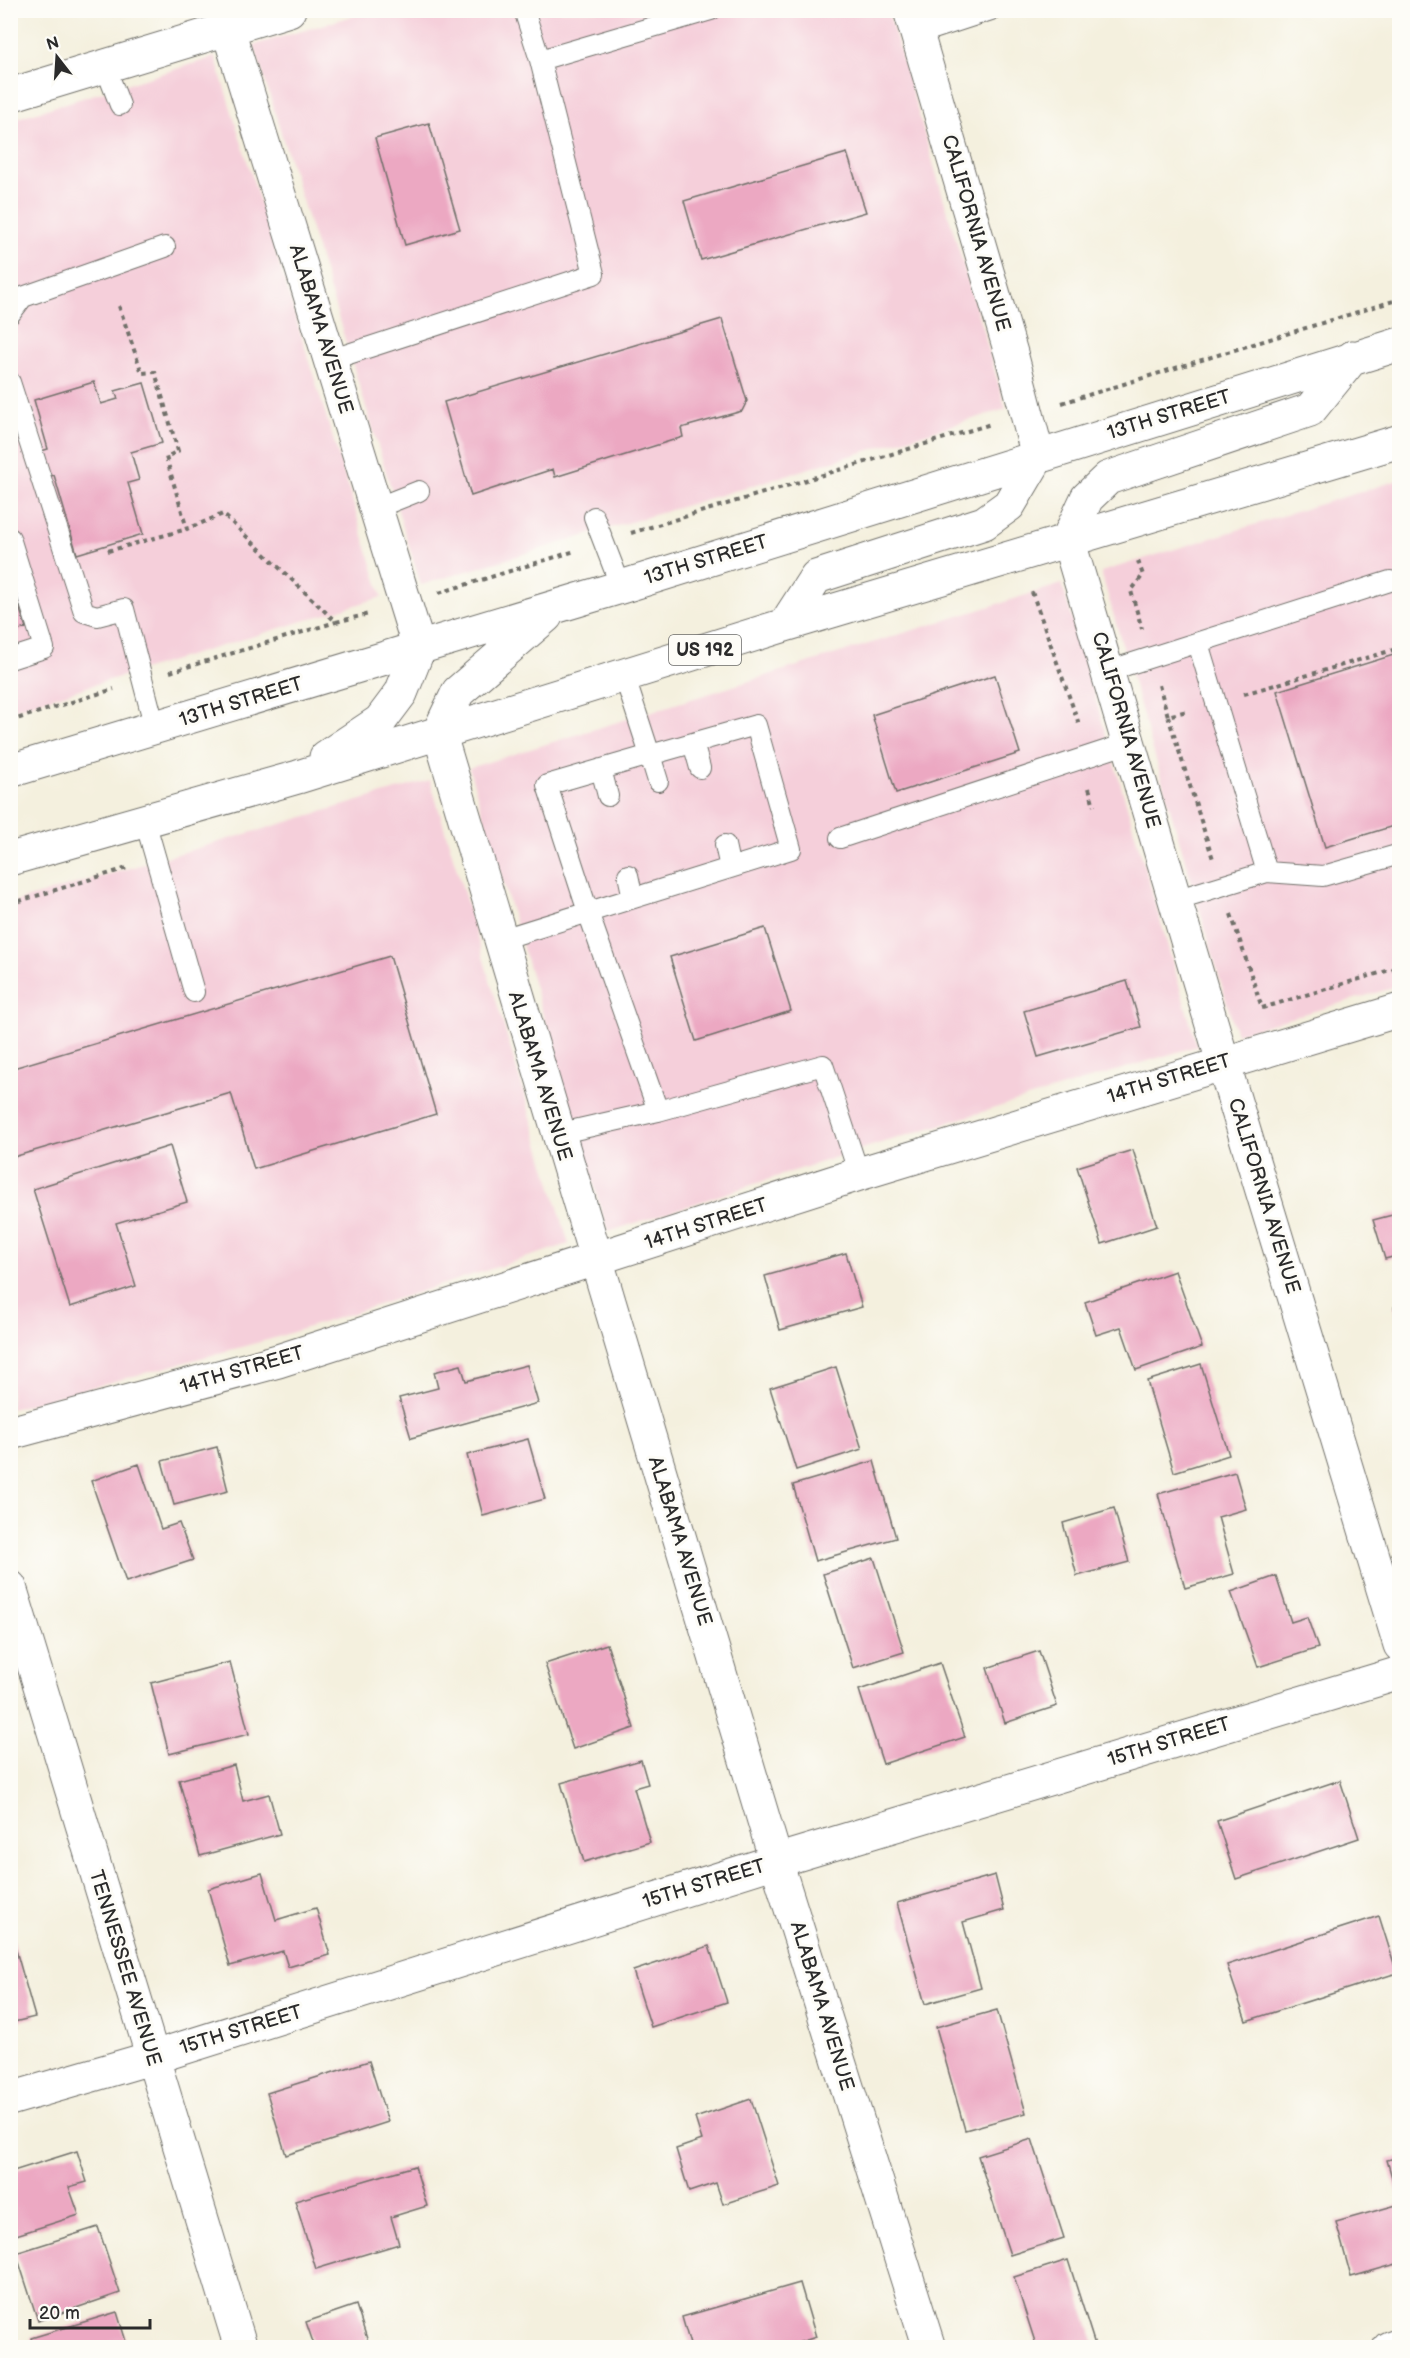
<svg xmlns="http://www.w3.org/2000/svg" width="1410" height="2358" viewBox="0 0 1410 2358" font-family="'Balsamiq Sans',sans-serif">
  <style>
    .built { fill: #f5cfda }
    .building { fill: #eca8c2 }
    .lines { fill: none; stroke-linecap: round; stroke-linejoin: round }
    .lane-casing { stroke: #71706a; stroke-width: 22 }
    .street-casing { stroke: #71706a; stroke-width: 35 }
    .highway-casing { stroke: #71706a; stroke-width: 35 }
    .path { stroke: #71706a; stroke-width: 4; stroke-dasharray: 4.5 4.5; stroke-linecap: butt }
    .lane { stroke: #fff; stroke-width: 20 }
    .street { stroke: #fff; stroke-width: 33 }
    .highway { stroke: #fff; stroke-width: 33 }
    .labels { text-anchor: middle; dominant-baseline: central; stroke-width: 6; stroke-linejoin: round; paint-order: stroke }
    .shield { fill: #fdfcf7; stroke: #6a6a68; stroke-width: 1.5 }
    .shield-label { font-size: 18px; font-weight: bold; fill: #2b2b2b }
    .street-label { font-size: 20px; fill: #2b2b2b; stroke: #fdfcf7 }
  </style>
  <rect width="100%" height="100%" fill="#fdfcf7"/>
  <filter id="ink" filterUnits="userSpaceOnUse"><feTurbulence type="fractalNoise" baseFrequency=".0167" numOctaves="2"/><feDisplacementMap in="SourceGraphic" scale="12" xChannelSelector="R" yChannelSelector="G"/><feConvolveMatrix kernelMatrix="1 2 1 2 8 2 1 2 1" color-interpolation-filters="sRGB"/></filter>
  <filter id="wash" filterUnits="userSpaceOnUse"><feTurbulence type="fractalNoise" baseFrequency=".008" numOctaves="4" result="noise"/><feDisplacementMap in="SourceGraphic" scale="24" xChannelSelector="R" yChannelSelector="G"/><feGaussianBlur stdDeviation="1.35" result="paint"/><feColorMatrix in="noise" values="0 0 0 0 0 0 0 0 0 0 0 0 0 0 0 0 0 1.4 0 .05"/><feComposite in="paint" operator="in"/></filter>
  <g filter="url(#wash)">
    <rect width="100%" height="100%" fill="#f4f0de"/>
    <path class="built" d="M 370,11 L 888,11 L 1006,409 L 421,585 L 254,45 Z
      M 215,57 L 382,597 L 11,710 L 11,120 Z
      M 1399,480 L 1399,986 L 1236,1034 L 1101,572 Z
      M 1062,584 L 1197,1046 L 852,1152 L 608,1232 L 469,768 Z
      M 430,780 L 569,1244 L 271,1339 L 11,1409 L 11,903 Z"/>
    <g id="blocks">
      <path class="building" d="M 429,123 L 460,229 L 405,245 L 375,138 Z
        M 847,153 L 866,212 L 701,260 L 684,201 Z
        M 722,319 L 747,401 L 742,411 L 681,428 L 683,437 L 555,477 L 553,469 L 471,496 L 444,402 Z
        M 94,382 L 101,404 L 118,399 L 115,391 L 144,383 L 162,443 L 131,452 L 139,480 L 128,483 L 143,534 L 77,554 L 54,475 L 45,478 L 38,452 L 48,449 L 34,400 Z
        M 10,579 L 26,628 L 10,633 Z
        M 1400,653 L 1400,824 L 1325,847 L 1277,691 Z
        M 995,675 L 1020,753 L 896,793 L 872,715 Z
        M 765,928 L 791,1011 L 696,1041 L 670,957 Z
        M 390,956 L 436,1114 L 254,1169 L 231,1093 L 10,1158 L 10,1069 Z
        M 1127,981 L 1141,1027 L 1038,1057 L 1024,1011 Z
        M 170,1146 L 187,1202 L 116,1223 L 136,1286 L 70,1307 L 33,1189 Z
        M 1133,1150 L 1157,1226 L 1102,1244 L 1077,1167 Z
        M 1400,1213 L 1400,1255 L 1385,1259 L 1373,1220 Z
        M 846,1253 L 862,1307 L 780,1330 L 765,1276 Z
        M 1175,1271 L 1202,1347 L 1136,1370 L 1121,1327 L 1096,1335 L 1085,1302 Z
        M 1400,1306 L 1400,1325 L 1399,1325 L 1394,1307 Z
        M 1201,1364 L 1229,1455 L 1174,1472 L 1147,1381 Z
        M 461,1365 L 466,1381 L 527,1365 L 538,1403 L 411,1438 L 399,1398 L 438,1388 L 434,1372 Z
        M 836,1367 L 862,1449 L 796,1470 L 770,1388 Z
        M 528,1439 L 545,1499 L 483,1516 L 467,1455 Z
        M 217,1447 L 228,1491 L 174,1505 L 162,1461 Z
        M 874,1461 L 896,1538 L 815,1561 L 793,1485 Z
        M 139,1464 L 161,1529 L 179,1523 L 193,1560 L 126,1582 L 91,1481 Z
        M 1235,1472 L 1246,1509 L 1218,1517 L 1234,1574 L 1185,1588 L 1158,1494 Z
        M 1114,1508 L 1129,1562 L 1077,1576 L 1063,1523 Z
        M 874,1558 L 904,1652 L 853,1668 L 823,1574 Z
        M 1276,1576 L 1291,1622 L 1307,1617 L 1318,1648 L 1258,1667 L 1231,1592 Z
        M 607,1644 L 634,1728 L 573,1749 L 545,1664 Z
        M 1039,1651 L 1057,1706 L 1005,1723 L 987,1668 Z
        M 230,1662 L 249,1734 L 169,1754 L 151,1683 Z
        M 940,1663 L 965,1737 L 883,1764 L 859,1690 Z
        M 641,1760 L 648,1784 L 634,1788 L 650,1842 L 584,1862 L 561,1783 Z
        M 234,1765 L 243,1801 L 269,1794 L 280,1834 L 200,1856 L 179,1780 Z
        M 1340,1780 L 1359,1838 L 1236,1879 L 1217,1821 Z
        M 262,1873 L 276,1920 L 316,1908 L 330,1955 L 288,1967 L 283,1951 L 230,1966 L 208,1889 Z
        M 995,1875 L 1004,1910 L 963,1922 L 981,1988 L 925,2004 L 897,1903 Z
        M 1379,1916 L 1397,1973 L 1246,2021 L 1227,1965 Z
        M 10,1929 L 35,2017 L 10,2023 Z
        M 709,1946 L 727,2002 L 651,2027 L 633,1971 Z
        M 997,2010 L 1026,2113 L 965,2130 L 936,2027 Z
        M 369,2061 L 388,2122 L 286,2155 L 267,2093 Z
        M 751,2099 L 779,2186 L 723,2204 L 716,2183 L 689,2192 L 676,2149 L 702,2140 L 695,2118 Z
        M 1032,2139 L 1064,2238 L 1010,2255 L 978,2156 Z
        M 77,2151 L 87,2182 L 69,2187 L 79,2215 L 10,2237 L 10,2172 Z
        M 1400,2157 L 1400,2202 L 1399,2202 L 1387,2160 Z
        M 415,2166 L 427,2206 L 391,2217 L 399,2244 L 316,2269 L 295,2201 Z
        M 1400,2204 L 1400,2263 L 1351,2277 L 1336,2222 Z
        M 98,2227 L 120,2293 L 38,2321 L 16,2253 Z
        M 1068,2260 L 1096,2348 L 1037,2348 L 1014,2277 Z
        M 800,2283 L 816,2337 L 782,2348 L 691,2348 L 682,2317 Z
        M 356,2305 L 370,2348 L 315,2348 L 306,2322 Z
        M 117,2312 L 128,2348 L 33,2348 L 31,2338 Z"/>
    </g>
  </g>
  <g filter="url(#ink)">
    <use href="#blocks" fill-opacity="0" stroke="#71706a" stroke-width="1.5"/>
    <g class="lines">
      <g class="lane-casing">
        <path id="lane" d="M 918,34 L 991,10
          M 540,60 L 711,10
          M 105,66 L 120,105
          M 10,314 L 23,297 L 165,247
          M 330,360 L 594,274 L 540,60 L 524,10
          M 10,382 L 84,612 L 97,616 L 124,609 L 155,728
          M 376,508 L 419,491
          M 594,517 L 621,587
          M 10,538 L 44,648 L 10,659
          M 1198,643 L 1267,872
          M 1108,671 L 1390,581
          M 693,743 L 700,768
          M 601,769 L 608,796
          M 658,781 L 650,755 L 547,785 L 588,912 L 658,1111
          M 145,821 L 194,992
          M 840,838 L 1129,743
          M 725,845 L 730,868
          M 628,875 L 633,898
          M 1175,900 L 1267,872 L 1323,876 L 1400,854
          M 499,940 L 791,849 L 756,725 L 650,755 L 624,675
          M 557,1134 L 658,1111 L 823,1065 L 859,1174"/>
      </g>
      <g class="street-casing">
        <path id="street" d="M 222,10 L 419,648
          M 910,10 L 1011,353 L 1038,456
          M 10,95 L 289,10
          M 1068,539 L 1223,1062 L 1400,1645
          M 439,732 L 776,1861 L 929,2348
          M 10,1433 L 278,1361 L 859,1174 L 1400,1010
          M 10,1587 L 241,2348
          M 10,2099 L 151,2058 L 776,1861 L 1400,1673
          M 1389,2348 L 1400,2344"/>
      </g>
      <g class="highway-casing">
        <path id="highway" d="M 1068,539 L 1087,498 L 1108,478 L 1310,410 L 1353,357
          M 785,625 L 816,577 L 984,523 L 1009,505 L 1038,456
          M 439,732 L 458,692 L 546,616
          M 326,757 L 380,721 L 401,693 L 419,648
          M 10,771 L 621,587 L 1400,344
          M 10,859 L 298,777 L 785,625 L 1400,441"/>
      </g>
      <path class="path" d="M 119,306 L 142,373 L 155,372 L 178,451 L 166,457 L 187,529 L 223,514 L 336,622 L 369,614
        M 1062,403 L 1400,299
        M 631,533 L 991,424
        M 108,551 L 187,529
        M 1138,561 L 1143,575 L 1131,591 L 1142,629
        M 1032,592 L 1080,727
        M 439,593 L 575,551
        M 170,672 L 336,622
        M 1159,685 L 1168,716 L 1187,711
        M 1244,694 L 1400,648
        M 1168,716 L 1213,859
        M 10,721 L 114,689
        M 1089,788 L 1094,806
        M 10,904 L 127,868
        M 1231,914 L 1262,1008 L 1400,967"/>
      <use href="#lane" class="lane"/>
      <use href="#street" class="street"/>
      <use href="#highway" class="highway"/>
    </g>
  </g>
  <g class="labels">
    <rect class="shield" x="669" y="635" width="72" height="30" rx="4.5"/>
    <g class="shield-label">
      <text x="705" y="650">US 192</text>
    </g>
    <g class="street-label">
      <text transform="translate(976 233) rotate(74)">CALIFORNIA AVENUE</text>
      <text transform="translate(321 329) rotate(73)">ALABAMA AVENUE</text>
      <text transform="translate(1169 415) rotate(-17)">13TH STREET</text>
      <text transform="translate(706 560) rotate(-17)">13TH STREET</text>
      <text transform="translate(241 702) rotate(-17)">13TH STREET</text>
      <text transform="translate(1126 730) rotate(74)">CALIFORNIA AVENUE</text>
      <text transform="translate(540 1076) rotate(73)">ALABAMA AVENUE</text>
      <text transform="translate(1169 1079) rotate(-17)">14TH STREET</text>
      <text transform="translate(1264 1196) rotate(73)">CALIFORNIA AVENUE</text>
      <text transform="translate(706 1224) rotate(-18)">14TH STREET</text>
      <text transform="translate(242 1370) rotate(-16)">14TH STREET</text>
      <text transform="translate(680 1541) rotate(73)">ALABAMA AVENUE</text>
      <text transform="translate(1169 1742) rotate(-17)">15TH STREET</text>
      <text transform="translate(704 1884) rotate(-17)">15TH STREET</text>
      <text transform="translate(125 1968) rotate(73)">TENNESSEE AVENUE</text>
      <text transform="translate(822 2006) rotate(73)">ALABAMA AVENUE</text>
      <text transform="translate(241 2030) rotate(-17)">15TH STREET</text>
    </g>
  </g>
  <rect width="1410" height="2358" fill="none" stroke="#fdfcf7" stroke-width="36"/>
  <g transform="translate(57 57) rotate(343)" stroke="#fdfcf7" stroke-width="4.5" paint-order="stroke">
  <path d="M0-4.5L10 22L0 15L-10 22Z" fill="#2b2b2b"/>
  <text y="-9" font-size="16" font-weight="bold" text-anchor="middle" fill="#2b2b2b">N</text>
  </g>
  <path d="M30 2319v9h120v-9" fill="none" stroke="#2b2b2b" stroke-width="3"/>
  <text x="39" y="2319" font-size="18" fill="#2b2b2b" stroke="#fdfcf7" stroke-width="4.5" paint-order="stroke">20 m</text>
</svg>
